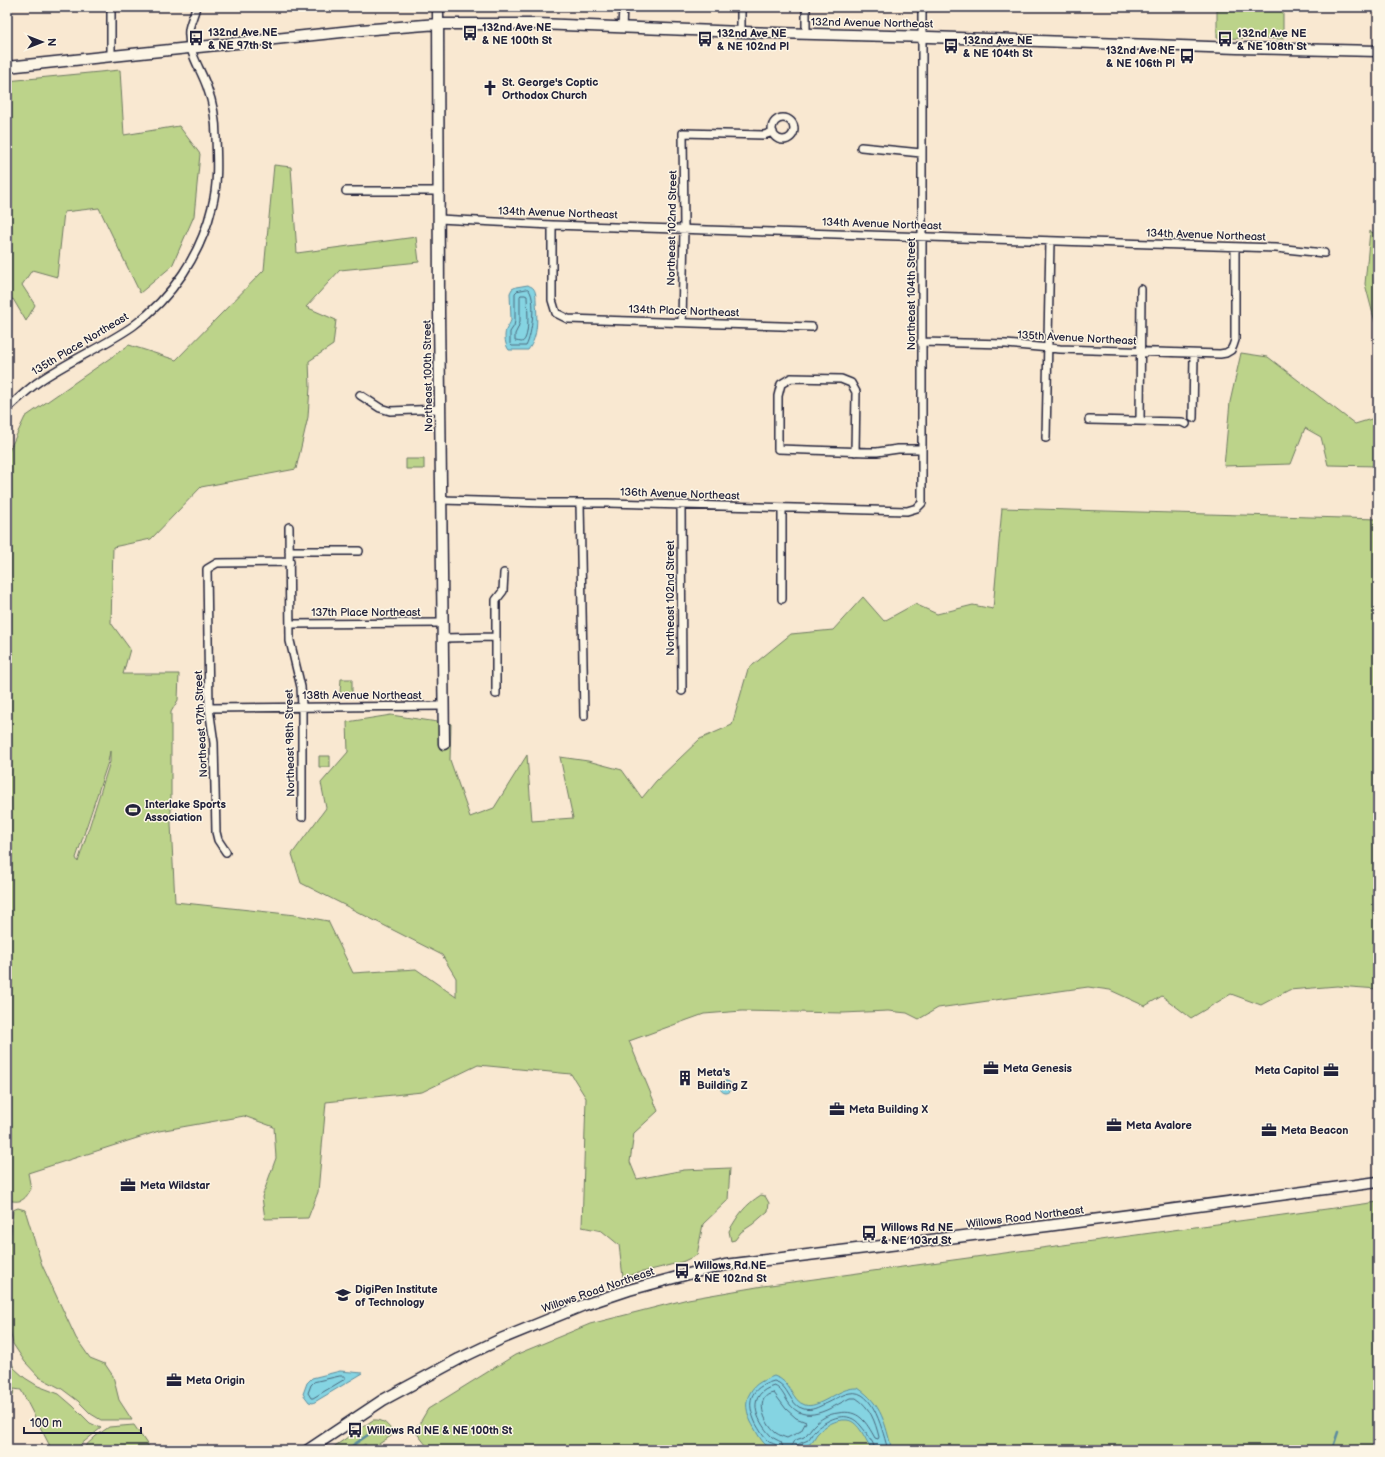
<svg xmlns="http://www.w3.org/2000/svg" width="1385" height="1457" viewBox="0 0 1385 1457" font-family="'Balsamiq Sans',sans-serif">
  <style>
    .green { fill: #bcd38a; stroke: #6f7a62; fill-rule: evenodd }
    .water { fill: #85d4e2; stroke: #5d8d9f }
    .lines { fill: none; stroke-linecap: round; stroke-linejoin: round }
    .shore { stroke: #4a697e; stroke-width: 1 }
    .stream { stroke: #5d8d9f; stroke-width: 2.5 }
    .street-casing { stroke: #22223b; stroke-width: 10 }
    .secondary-casing { stroke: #22223b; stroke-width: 13 }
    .street { stroke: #fcf5e5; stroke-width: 7 }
    .secondary { stroke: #fcf5e5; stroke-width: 10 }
    .labels { text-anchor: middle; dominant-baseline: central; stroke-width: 3; stroke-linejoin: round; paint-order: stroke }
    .street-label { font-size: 11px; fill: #22223b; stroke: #fcf5e5 }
    .poi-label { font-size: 11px; font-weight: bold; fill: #22223b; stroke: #fcf5e5; text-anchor: start }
  </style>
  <rect width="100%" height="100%" fill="#f9e8d1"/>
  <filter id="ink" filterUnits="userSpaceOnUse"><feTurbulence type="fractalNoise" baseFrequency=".025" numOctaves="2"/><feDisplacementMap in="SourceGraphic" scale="8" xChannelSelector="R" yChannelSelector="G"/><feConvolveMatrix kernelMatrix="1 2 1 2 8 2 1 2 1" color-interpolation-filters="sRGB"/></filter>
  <g filter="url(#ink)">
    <path class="green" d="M 1217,7 L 1283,7 L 1283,39 L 1217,38 Z
      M 120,70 L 124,135 L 179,126 L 200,154 L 194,216 L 172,266 L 140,293 L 99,208 L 64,212 L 57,277 L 32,270 L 22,285 L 35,305 L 26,321 L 13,299 L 7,301 L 7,81 Z
      M 274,165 L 291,167 L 297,253 L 416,237 L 419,262 L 340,270 L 306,307 L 336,320 L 333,345 L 309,361 L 310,387 L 308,417 L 296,469 L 201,487 L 151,539 L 113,547 L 111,623 L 130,649 L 123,674 L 179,674 L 178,700 L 171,712 L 171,824 L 175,902 L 296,915 L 328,921 L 353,973 L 416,969 L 456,997 L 456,978 L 442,955 L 301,883 L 292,854 L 326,808 L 321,783 L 348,752 L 347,722 L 391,715 L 451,724 L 450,760 L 470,817 L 494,808 L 527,755 L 532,821 L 573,818 L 560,757 L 588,761 L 622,770 L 642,798 L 656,781 L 700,739 L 732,725 L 748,669 L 791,634 L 833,630 L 863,597 L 884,621 L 915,604 L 937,614 L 973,605 L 993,609 L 1002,508 L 1378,519 L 1378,989 L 1337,986 L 1289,990 L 1261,1005 L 1231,994 L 1191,1018 L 1162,996 L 1145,1006 L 1110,990 L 1088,987 L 938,1008 L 919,1019 L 907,1013 L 888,1011 L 843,1013 L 742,1011 L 704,1014 L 629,1041 L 658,1111 L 634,1133 L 630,1162 L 637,1179 L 684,1170 L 730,1168 L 728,1200 L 703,1224 L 697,1255 L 682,1262 L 623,1277 L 619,1245 L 602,1231 L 582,1227 L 586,1098 L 571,1074 L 478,1065 L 422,1092 L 326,1102 L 318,1192 L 308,1218 L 265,1219 L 262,1197 L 276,1158 L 274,1127 L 244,1116 L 159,1131 L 28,1173 L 31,1189 C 24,1201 21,1203 7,1200 L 7,455 L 25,417 L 129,345 L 176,360 L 264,270 ZM 110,751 L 110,762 L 78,862 L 76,858 L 108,762 Z
      M 1370,231 L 1378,236 L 1378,326 L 1375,322 L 1365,284 Z
      M 1241,353 L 1268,357 L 1355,424 L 1378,417 L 1378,466 L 1328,465 L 1321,437 L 1305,428 L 1291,464 L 1224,466 L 1230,402 Z
      M 406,459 L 424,459 L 424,469 L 406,469 Z
      M 341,679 L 352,679 L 352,693 L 340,693 Z
      M 319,756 L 330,756 L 330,767 L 319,767 Z
      M 761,1195 L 765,1196 L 769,1203 L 768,1211 L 753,1224 L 741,1232 L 735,1240 L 731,1241 L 729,1231 C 738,1215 745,1205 761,1195 Z
      M 1378,1202 L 1378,1450 L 430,1450 L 415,1431 L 428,1409 L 515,1355 L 590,1324 L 688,1299 L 763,1286 Z
      M 18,1208 L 25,1210 L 42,1265 L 76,1338 L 90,1358 L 105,1364 L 113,1376 L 119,1400 L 132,1420 L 101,1420 L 91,1414 L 78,1401 L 62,1389 L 39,1377 L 25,1362 L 13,1344 L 9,1325 L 9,1288 L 10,1239 L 13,1210 Z
      M 7,1352 L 14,1368 L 25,1378 L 38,1386 L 59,1394 L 73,1406 L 90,1423 L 101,1428 L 74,1450 L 52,1450 L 21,1390 L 14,1389 L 13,1396 L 7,1395 Z
      M 373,1420 C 384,1419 388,1425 394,1434 L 370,1450 L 365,1444 L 356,1450 L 329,1450 Z
      M 134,1425 L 151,1450 L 81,1450 L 96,1436 L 109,1427 Z"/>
    <path class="water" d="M 528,285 C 529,286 533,287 533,288 C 536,291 536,297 536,300 C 537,317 539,336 528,350 L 509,350 C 505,345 504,336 506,330 C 508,326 510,324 511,320 L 510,293 L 512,289 L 516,287 Z
      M720 1087a6 6 0 1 1 12 0a6 6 0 1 1-12 0Z
      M 340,1371 L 363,1373 L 313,1403 L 309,1402 L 303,1394 L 307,1383 L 312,1378 Z
      M 774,1376 C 792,1381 791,1401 805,1405 C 817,1409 837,1391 849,1389 C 852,1388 855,1388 858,1388 C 882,1404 885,1424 892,1450 L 872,1450 C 866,1441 859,1421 847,1420 C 836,1419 824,1426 817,1434 C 814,1438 813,1442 808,1445 C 796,1452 777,1453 766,1445 C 760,1440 755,1429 751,1422 C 747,1413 744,1402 750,1393 C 755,1383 764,1380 774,1376 Z"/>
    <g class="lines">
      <path class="shore" d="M 528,289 C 537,296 532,336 526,346 L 512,346 L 510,344 L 510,332 L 514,326 L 515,321 L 515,293 L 517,291 Z
        M 521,295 L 525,295 L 527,296 C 527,304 531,338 522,342 C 521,342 516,341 515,341 L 515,334 L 518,328 L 520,321 L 520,297 Z
        M 340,1376 L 345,1376 L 345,1379 L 313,1398 L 311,1398 L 308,1393 L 311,1385 L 314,1382 Z
        M 774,1393 L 786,1409 L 796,1418 L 806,1422 L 801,1431 L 787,1438 C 784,1437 779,1435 776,1433 C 764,1424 753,1395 774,1393 Z
        M 779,1450 L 778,1446 C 775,1444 772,1443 769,1442 C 764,1438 759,1429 756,1424 C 746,1402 749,1388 774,1381 C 789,1384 789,1406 804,1409 C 812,1411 818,1407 825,1404 C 833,1401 842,1394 850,1393 C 874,1388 883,1434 888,1450
        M 784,1450 L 781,1442 C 778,1440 774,1439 771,1436 C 755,1419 746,1394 774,1386 C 781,1388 784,1396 788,1402 C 805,1427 830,1408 850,1398 L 856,1398 C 870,1407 875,1421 879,1437 L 878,1439 L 875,1438 C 866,1422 859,1409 838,1413 C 829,1414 824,1417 816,1423 C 811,1427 808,1434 804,1437 C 800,1439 796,1439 793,1442 L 790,1450
        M 795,1450 L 797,1445 C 800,1443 804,1442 808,1440 C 811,1437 812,1433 815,1430 C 829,1418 848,1409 861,1426 C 866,1432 874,1442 875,1450"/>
      <path class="stream" d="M 346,1450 L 378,1428
        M 1332,1450 L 1338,1432"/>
      <g class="street-casing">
        <path id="street" d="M 622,28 L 623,7
          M 741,32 L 741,7
          M 806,34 L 806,7
          M 111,56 L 111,7
          M772 129a11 11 0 1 1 22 0a11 11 0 1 1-22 0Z
          M 861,147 L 921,153
          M 346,191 L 439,191
          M 439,219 L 552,225 L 1276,248 L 1324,253
          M 552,225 L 552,300 L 556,313 L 568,319 L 812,327
          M 682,322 L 684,228 L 683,133 L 764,135 L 773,132
          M 921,342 L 1006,344 L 1060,349 L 1220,354 L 1226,353 L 1231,350 L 1233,346 L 1235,340 L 1235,247
          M 360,395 L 380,408 L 390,411 L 440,409
          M 7,409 C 18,399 29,388 41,380 C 71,360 104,346 133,326 C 172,298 201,254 212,207 C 218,185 217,161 216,138 C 216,121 213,103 207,87 C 201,69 187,51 189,30 C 190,23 194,15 196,7
          M 1193,418 L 1194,354
          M 1089,420 L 1182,422 L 1186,424
          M 1140,421 L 1141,289
          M 1046,438 L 1050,241
          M 855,452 L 856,392 L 851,383 L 841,379 L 791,378 L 781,384 L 778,396 L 778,449 L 868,452 L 877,452 L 898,449 L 922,449
          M 441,500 L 547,503 L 608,503 L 907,511 L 917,508 L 922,503 L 922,7
          M 580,503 L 584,716
          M 681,506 L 682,691
          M 782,508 L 782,599
          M 289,527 L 290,641 L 301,687 L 302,707 L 302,817
          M 289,551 L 359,551
          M 290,624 L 443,623
          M 443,638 L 495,637
          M 496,694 L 496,600 L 503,591 L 504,573
          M 209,708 L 444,706
          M 226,852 L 218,840 L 216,832 L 214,743 L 209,708 L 207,569 L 217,563 L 290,562"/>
      </g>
      <g class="secondary-casing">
        <path id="secondary" d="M 438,7 L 439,312 L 444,744
          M 7,67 L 361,30 L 438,24 L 538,24 L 741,32 L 929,37 L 1237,48 L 1378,51
          M 308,1450 L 383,1400 L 459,1359 L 501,1339 L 584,1305 L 629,1290 L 696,1272 L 725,1265 L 1047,1226 L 1378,1182"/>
      </g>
      <use href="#street" class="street"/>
      <use href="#secondary" class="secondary"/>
    </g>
  </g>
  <defs>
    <g id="bus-bare" transform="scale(1.2)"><path d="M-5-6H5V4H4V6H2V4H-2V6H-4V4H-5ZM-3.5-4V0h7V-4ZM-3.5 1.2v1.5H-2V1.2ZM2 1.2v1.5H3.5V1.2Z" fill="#22223b" stroke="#fcf5e5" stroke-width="2.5" paint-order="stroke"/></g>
    <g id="church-bare" transform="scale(1.2)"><path d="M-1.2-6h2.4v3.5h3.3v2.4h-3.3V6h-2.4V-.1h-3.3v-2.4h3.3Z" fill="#22223b" stroke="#fcf5e5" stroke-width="2.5" paint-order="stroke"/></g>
    <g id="stadium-bare" transform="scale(1.2)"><path d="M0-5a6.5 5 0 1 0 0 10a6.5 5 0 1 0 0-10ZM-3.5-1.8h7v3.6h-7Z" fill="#22223b" stroke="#fcf5e5" stroke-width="2.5" paint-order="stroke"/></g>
    <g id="office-bare" transform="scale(1.2)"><path d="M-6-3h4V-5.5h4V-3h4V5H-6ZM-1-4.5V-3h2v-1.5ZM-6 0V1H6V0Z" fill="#22223b" stroke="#fcf5e5" stroke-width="2.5" paint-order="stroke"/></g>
    <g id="building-bare" transform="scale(1.2)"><path d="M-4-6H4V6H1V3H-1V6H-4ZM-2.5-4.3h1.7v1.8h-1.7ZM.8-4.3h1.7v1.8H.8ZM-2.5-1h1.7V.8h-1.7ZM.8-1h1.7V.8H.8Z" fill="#22223b" stroke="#fcf5e5" stroke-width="2.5" paint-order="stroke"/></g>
    <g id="university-bare" transform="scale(1.2)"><path d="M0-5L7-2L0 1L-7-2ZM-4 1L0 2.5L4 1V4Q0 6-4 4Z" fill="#22223b" stroke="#fcf5e5" stroke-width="2.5" paint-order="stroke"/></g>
  </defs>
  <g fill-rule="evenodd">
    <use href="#bus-bare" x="470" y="33"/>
    <use href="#bus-bare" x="196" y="38"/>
    <use href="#bus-bare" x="705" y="39"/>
    <use href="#bus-bare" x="1225" y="39"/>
    <use href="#bus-bare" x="951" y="46"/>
    <use href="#bus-bare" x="1187" y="56"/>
    <use href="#church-bare" x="490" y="88"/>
    <use href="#stadium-bare" x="133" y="810"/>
    <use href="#office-bare" x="991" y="1068"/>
    <use href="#office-bare" x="1331" y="1070"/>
    <use href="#building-bare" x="685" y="1078"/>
    <use href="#office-bare" x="837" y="1109"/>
    <use href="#office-bare" x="1114" y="1125"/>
    <use href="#office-bare" x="1269" y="1130"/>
    <use href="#office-bare" x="128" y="1185"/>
    <use href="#bus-bare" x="869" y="1233"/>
    <use href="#bus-bare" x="682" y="1271"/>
    <use href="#university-bare" x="343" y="1295"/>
    <use href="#office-bare" x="174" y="1380"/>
    <use href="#bus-bare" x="355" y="1430"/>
  </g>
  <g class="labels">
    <g class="street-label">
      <text transform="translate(872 23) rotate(1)">132nd Avenue Northeast</text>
      <text transform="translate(558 213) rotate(2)">134th Avenue Northeast</text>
      <text transform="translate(882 224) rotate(2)">134th Avenue Northeast</text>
      <text transform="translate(672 228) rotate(-89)">Northeast 102nd Street</text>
      <text transform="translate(1206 235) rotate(2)">134th Avenue Northeast</text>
      <text transform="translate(911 294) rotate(-90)">Northeast 104th Street</text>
      <text transform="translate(684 311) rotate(2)">134th Place Northeast</text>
      <text transform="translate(1077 338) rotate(3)">135th Avenue Northeast</text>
      <text transform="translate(80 344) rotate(-31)">135th Place Northeast</text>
      <text transform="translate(428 376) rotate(-91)">Northeast 100th Street</text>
      <text transform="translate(680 494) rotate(2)">136th Avenue Northeast</text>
      <text transform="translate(670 598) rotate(-90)">Northeast 102nd Street</text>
      <text x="366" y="612">137th Place Northeast</text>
      <text x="362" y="695">138th Avenue Northeast</text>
      <text transform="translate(201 724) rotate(-93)">Northeast 97th Street</text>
      <text transform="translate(290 743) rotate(-91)">Northeast 98th Street</text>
      <text transform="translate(1025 1217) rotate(-7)">Willows Road Northeast</text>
      <text transform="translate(598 1290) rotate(-19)">Willows Road Northeast</text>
    </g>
    <g class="poi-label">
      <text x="482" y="27">132nd Ave NE<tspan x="482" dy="13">&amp; NE 100th St</tspan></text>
      <text x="208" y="32">132nd Ave NE<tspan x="208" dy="13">&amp; NE 97th St</tspan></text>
      <text x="717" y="33">132nd Ave NE<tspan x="717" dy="13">&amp; NE 102nd Pl</tspan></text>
      <text x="1237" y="33">132nd Ave NE<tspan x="1237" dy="13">&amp; NE 108th St</tspan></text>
      <text x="963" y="40">132nd Ave NE<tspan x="963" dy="13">&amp; NE 104th St</tspan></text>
      <text x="1175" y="50" text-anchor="end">132nd Ave NE<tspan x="1175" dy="13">&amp; NE 106th Pl</tspan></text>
      <text x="502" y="82">St. George's Coptic<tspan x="502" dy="13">Orthodox Church</tspan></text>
      <text x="145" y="804">Interlake Sports<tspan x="145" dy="13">Association</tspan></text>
      <text x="1003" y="1068">Meta Genesis</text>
      <text x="1319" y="1070" text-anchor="end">Meta Capitol</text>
      <text x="697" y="1072">Meta's<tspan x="697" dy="13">Building Z</tspan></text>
      <text x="849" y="1109">Meta Building X</text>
      <text x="1126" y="1125">Meta Avalore</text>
      <text x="1281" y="1130">Meta Beacon</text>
      <text x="140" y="1185">Meta Wildstar</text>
      <text x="881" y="1227">Willows Rd NE<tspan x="881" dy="13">&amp; NE 103rd St</tspan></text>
      <text x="694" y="1265">Willows Rd NE<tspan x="694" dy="13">&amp; NE 102nd St</tspan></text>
      <text x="355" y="1289">DigiPen Institute<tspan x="355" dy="13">of Technology</tspan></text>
      <text x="186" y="1380">Meta Origin</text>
      <text x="367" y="1430">Willows Rd NE &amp; NE 100th St</text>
    </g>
  </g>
  <rect width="1385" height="1457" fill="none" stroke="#fcf5e5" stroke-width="24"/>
  <rect x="12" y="12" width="1361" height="1433" fill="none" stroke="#22223b" stroke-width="1.5" filter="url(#ink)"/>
  <g transform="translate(42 42) rotate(90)" stroke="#fcf5e5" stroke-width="3" paint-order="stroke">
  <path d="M0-3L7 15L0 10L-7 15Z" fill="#22223b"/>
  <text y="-6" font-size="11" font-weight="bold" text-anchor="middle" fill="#22223b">N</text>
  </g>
  <path d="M24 1427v6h117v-6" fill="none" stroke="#22223b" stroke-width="2"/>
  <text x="30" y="1427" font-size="12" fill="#22223b" stroke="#fcf5e5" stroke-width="3" paint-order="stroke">100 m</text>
</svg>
